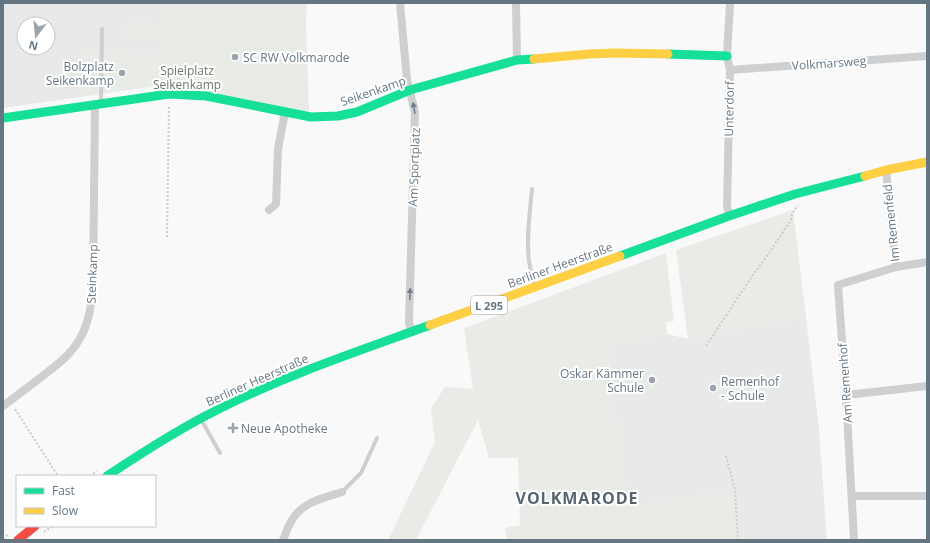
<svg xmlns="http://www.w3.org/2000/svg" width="930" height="543" viewBox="0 0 930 543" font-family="'Open Sans',sans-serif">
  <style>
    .built { fill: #e8e9e9; fill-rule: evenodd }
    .green { fill: #e8ebe6 }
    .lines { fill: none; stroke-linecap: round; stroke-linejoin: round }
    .path { stroke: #cbcccd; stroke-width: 2; stroke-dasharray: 2 2; stroke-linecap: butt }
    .lane { stroke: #cecfd0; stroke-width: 4 }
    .street { stroke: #cecfd0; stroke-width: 8 }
    .fast { stroke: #16e098; stroke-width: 9 }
    .slow { stroke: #ffcf43; stroke-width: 9 }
    .jam { stroke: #f24e42; stroke-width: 9 }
    .oneway { fill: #707f8b }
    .poi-dot { fill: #99a4ac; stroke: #fff; stroke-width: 1.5 }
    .labels { text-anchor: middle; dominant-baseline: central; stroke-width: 4; stroke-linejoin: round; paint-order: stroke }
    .shield { fill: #fff; stroke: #939fa8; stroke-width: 1 }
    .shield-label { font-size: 11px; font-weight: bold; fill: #657683 }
    .poi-label { font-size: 12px; fill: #657683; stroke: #fff; text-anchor: start }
    .street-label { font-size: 12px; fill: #657683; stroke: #fff }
    .park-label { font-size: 12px; fill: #687a64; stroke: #fff }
    .district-label { font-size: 16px; font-weight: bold; letter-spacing: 1px; fill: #57646e; stroke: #fff }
  </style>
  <rect width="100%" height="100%" fill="#f9f9f9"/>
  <path class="built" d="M 3,3 L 164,3 L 164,54 L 83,49 L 81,97 L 3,108 ZM 24,24 L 48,24 L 48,48 L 24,48 Z
    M 806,317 L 819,429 L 827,540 L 738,540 L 735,490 L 627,508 L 607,346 L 667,334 L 688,339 Z"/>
  <path class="green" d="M 56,3 L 123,3 L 123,6 L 56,4 Z
    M 164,3 L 307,3 L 306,21 L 309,112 L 167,89 L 163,85 L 81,97 L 82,49 L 163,54 Z
    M 124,22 L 155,22 L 155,40 L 124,38 Z
    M 793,210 L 806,317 L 688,339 L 676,250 Z
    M 666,253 L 674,321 L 666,322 L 667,334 L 607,346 L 627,508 L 735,490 L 738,540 L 507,540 L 505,528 L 520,525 L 518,458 L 489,458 L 478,420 L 416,540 L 388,540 L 435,442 L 431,408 L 445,387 L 473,389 L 464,328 Z"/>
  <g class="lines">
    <path class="path" d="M 167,237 L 169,105
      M 706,346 L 746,285 L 771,250 L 791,220 L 792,214 L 798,205
      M 15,409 L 58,476
      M 726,456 L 735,490 L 738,540
      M 90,476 L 97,471
      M 44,532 L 53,526
      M 3,539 L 8,534"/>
    <path class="lane" d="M 101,101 L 102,29
      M 532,189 C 530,212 526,237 529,261 C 530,269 532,278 535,286
      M 202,421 L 220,453
      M 342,492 L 361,473 L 377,438"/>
    <path class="street" d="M 400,3 L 407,80 L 415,112 L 409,323 L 412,332
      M 516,3 L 517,60
      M 730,70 L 927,56
      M 886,170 L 896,267 L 927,262
      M 269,210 L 276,204 L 278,149 L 285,112
      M 729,216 L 727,206 L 730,70 L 727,56 L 730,3
      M 846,395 L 927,386
      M 3,406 C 15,397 27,388 40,378 C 54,367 70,356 79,340 C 89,324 91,306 93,288 L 95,104
      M 852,496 L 927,496
      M 283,540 C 286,533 288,526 292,520 C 302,502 324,498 342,492
      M 854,540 L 846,395 L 838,285 L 896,267"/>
    <path class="fast" d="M 668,54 L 727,56
      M 3,118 L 169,94 L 206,96 L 311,117 L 338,116 L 357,112 L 410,90 L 517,60 L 534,59
      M 620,256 L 729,216 L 795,194 L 865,176
      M 107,476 C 143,452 180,428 219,409 C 286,375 359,351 430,325"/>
    <path class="slow" d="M 534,59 L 589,54 L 615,53 L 668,54
      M 865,176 L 886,170 L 927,162
      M 430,325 L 620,256"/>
    <path class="jam" d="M 18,540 L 35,526"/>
  </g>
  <defs><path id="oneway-solid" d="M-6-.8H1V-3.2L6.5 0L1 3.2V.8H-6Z"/></defs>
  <g class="oneway">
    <use href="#oneway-solid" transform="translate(414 108) rotate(-100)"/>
    <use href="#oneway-solid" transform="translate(410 294) rotate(-88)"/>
  </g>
  <g class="poi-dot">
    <circle cx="235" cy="57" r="4"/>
    <circle cx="122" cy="73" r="4"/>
    <circle cx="652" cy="380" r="4"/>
    <circle cx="713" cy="388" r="4"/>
    <path d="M231 422h4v4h4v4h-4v4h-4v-4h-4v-4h4z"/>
  </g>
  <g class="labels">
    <rect class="shield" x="471" y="296" width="36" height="18" rx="3"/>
    <g class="shield-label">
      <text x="489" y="305">L 295</text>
    </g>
    <g class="poi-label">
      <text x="243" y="57">SC RW Volkmarode</text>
      <text x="114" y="66" text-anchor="end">Bolzplatz<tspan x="114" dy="14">Seikenkamp</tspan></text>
      <text x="644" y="373" text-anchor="end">Oskar Kämmer<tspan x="644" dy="14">Schule</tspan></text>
      <text x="721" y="381">Remenhof<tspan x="721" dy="14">- Schule</tspan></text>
      <text x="241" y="428">Neue Apotheke</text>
    </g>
    <g class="street-label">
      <text transform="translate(829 63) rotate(-4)">Volkmarsweg</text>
      <text transform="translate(373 91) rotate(-19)">Seikenkamp</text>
      <text transform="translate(729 109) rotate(-89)">Unterdorf</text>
      <text transform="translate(414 167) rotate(-88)">Am Sportplatz</text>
      <text transform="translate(891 223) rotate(-96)">Im Remenfeld</text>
      <text transform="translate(560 265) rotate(-20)">Berliner Heerstraße</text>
      <text transform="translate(92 274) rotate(-88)">Steinkamp</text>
      <text transform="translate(257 380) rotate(-24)">Berliner Heerstraße</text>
      <text transform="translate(845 383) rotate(-94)">Am Remenhof</text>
    </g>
    <g class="park-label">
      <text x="187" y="70">Spielplatz<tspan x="187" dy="14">Seikenkamp</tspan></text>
    </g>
    <g class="district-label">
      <text x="577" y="498">VOLKMARODE</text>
    </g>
  </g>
  <rect width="930" height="543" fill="none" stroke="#657683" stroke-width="8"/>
  <rect x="16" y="475" width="140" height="52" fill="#ffffff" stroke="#c1c8cd"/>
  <rect x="24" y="488" width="20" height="6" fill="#16e098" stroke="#c1c8cd"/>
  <text x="52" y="495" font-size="12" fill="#657683">Fast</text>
  <rect x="24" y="508" width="20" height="6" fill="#ffcf43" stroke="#c1c8cd"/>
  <text x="52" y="515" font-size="12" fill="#657683">Slow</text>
  <g transform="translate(36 36) rotate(196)"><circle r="19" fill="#ffffff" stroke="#c1c8cd"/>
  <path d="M0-3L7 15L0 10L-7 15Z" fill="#99a4ac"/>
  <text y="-6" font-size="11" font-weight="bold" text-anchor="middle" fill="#657683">N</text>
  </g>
</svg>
